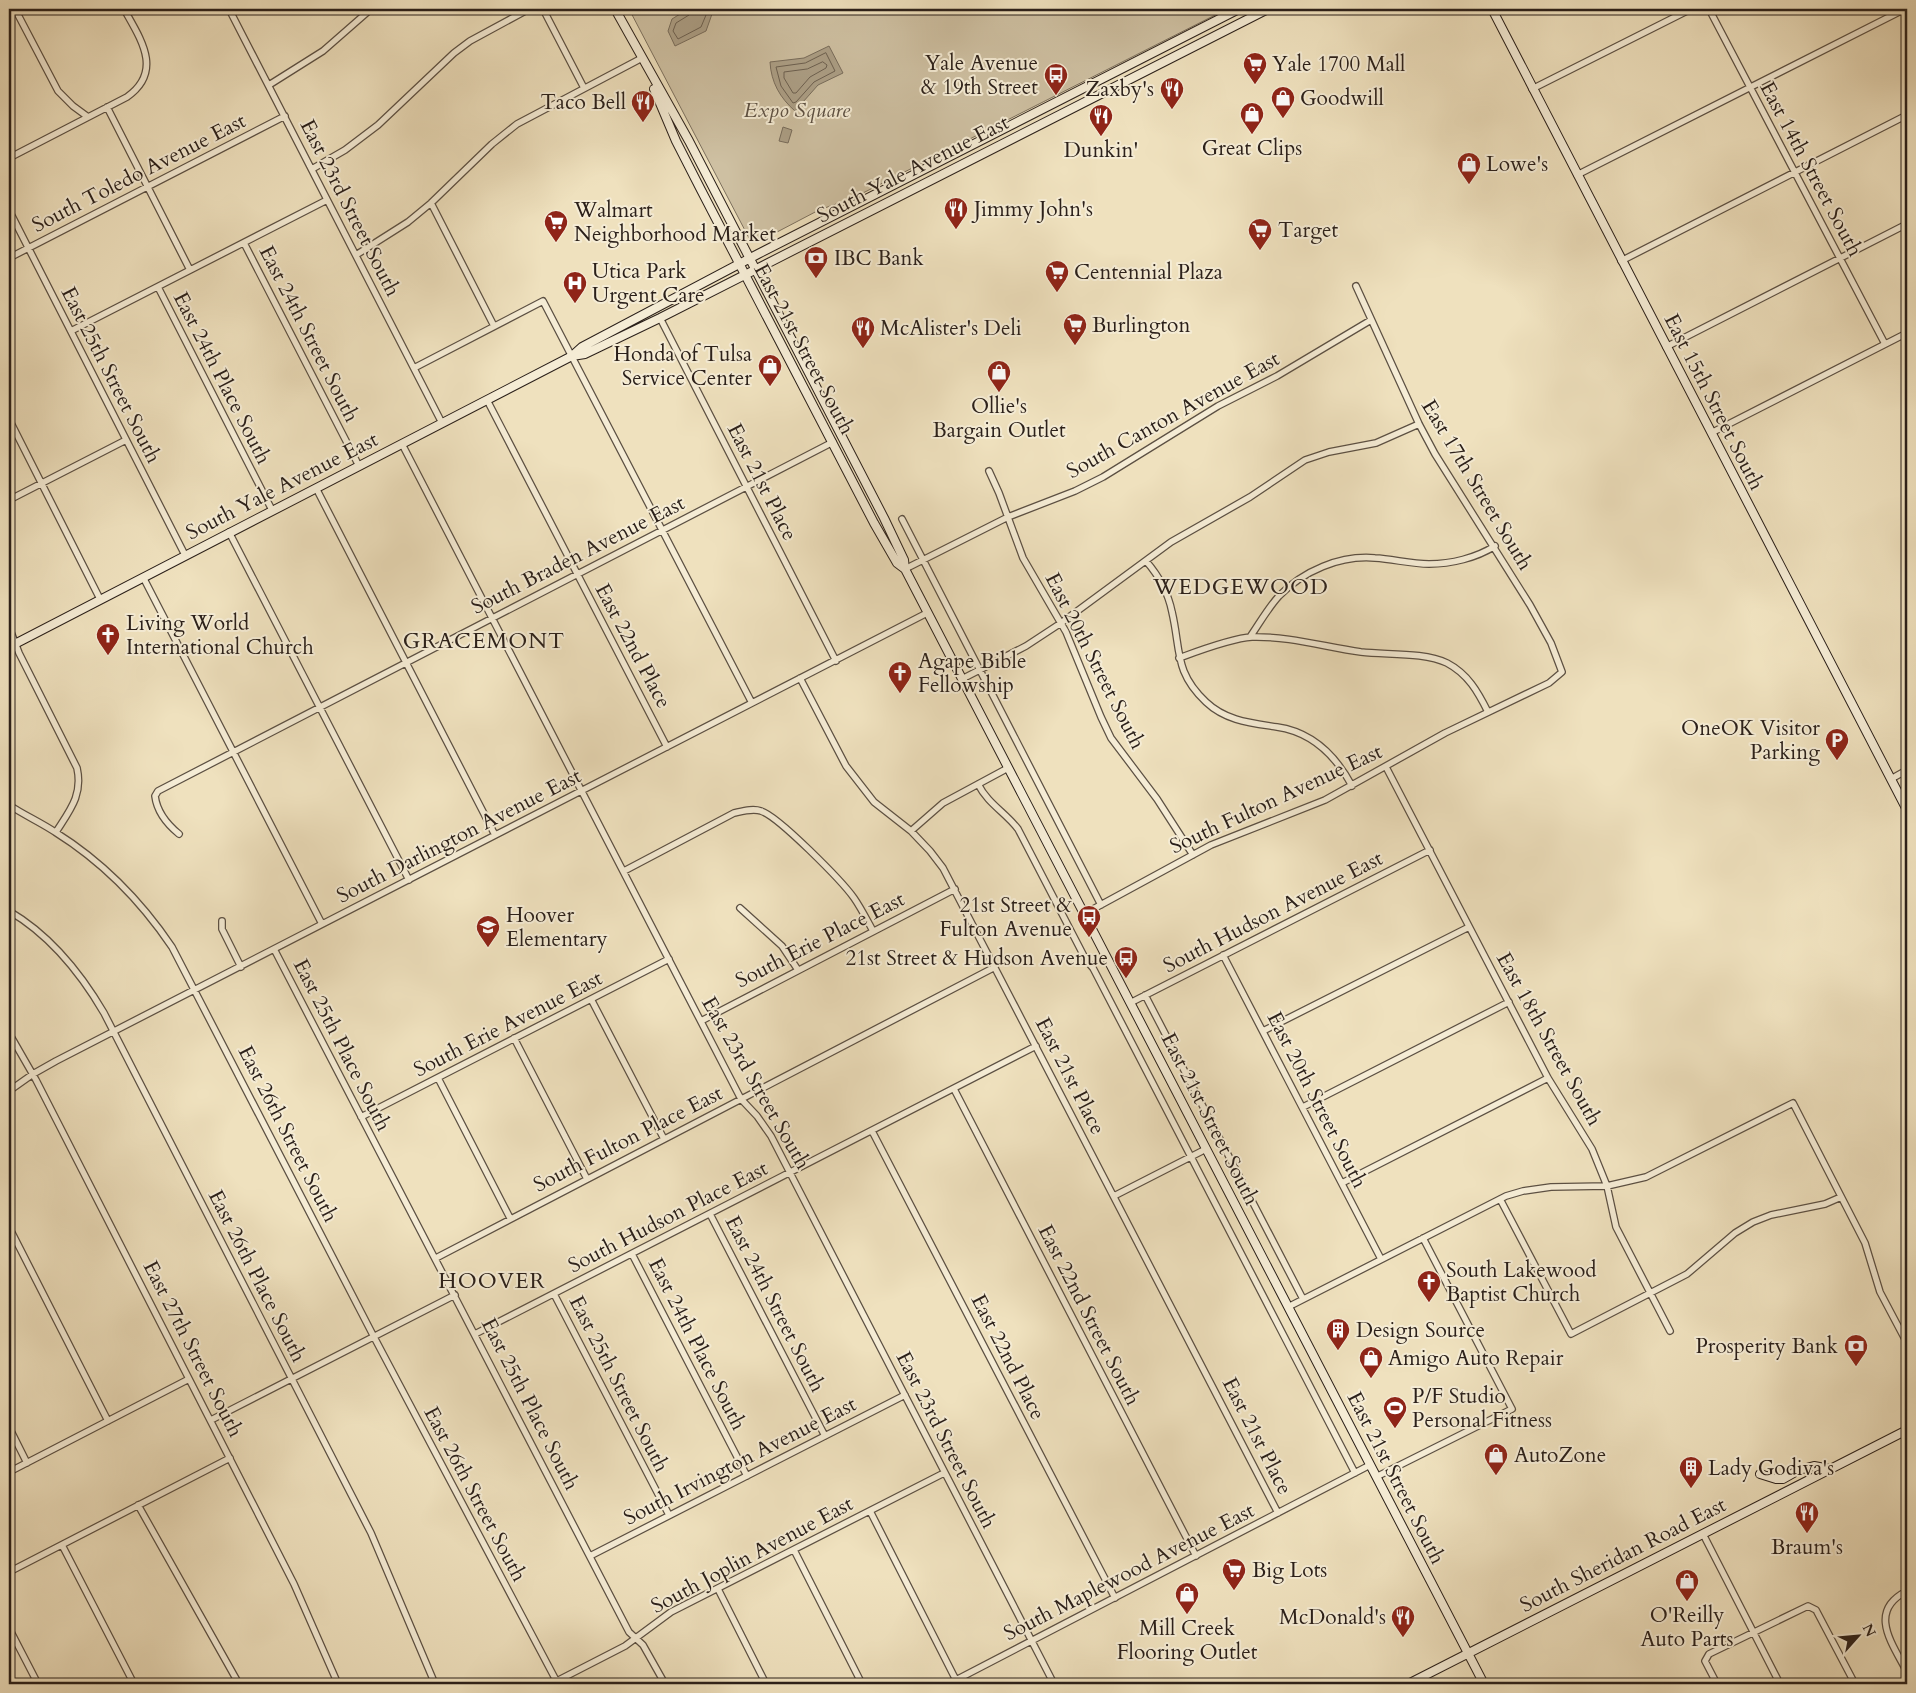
<svg xmlns="http://www.w3.org/2000/svg" width="1916" height="1693" viewBox="0 0 1916 1693" font-family="Cardo,serif">
  <style>
    .green { fill: #cec0a2; stroke: #7c705e }
    .water { fill: #ac9f86; stroke: #786c5b }
    .lines { fill: none; stroke-linecap: round; stroke-linejoin: round }
    .shore { stroke: #6c6050; stroke-width: 1 }
    .street-casing { stroke: #5c5043; stroke-width: 8 }
    .secondary-casing { stroke: #2b201a; stroke-width: 10 }
    .street { stroke: #f5ecd5; stroke-width: 5.5 }
    .secondary { stroke: #f5ecd5; stroke-width: 8 }
    .labels { text-anchor: middle; dominant-baseline: central; stroke-width: 4; stroke-linejoin: round; paint-order: stroke }
    .poi-label { font-size: 21px; fill: #2b201a; stroke: #f5ecd5; text-anchor: start }
    .park-label { font-size: 21px; font-style: italic; fill: #5c5043; stroke: #f5ecd5 }
    .street-label { font-size: 21px; fill: #2b201a; stroke: #f5ecd5 }
    .neighbourhood-label { font-size: 22px; letter-spacing: 1px; fill: #2b201a; stroke: #f5ecd5 }
  </style>
  <rect width="100%" height="100%" fill="#efe1be"/>
  <filter id="stains"><feTurbulence type="fractalNoise" baseFrequency=".004" numOctaves="4"/><feColorMatrix values="0 0 0 0 .2 0 0 0 0 .09 0 0 0 0 .02 0 0 0 .5 -.17"/></filter>
  <radialGradient id="worn" r=".72"><stop offset=".6" stop-color="#630" stop-opacity="0"/><stop offset="1" stop-color="#630" stop-opacity=".3"/></radialGradient>
  <path class="green" d="M 629,9 L 1227,9 L 853,198 L 819,210 L 758,242 L 749,238 Z"/>
  <path class="water" d="M 688,9 L 710,9 L 712,14 L 706,31 L 675,46 L 668,31 L 672,19 Z
    M 829,46 L 843,73 L 818,85 L 795,111 C 780,98 771,82 770,62 L 804,58 Z
    M 783,127 L 792,130 L 788,143 L 779,141 Z"/>
  <g class="lines">
    <path class="shore" d="M 691,9 L 689,15 L 676,23 L 673,31 L 678,39 L 701,27 L 706,15 L 705,9
      M 826,53 L 835,71 L 814,82 L 796,102 L 793,103 L 781,86 L 776,67 L 805,63 Z
      M 823,62 L 827,65 L 826,68 L 810,77 L 796,93 L 793,93 L 784,78 L 784,72 L 807,69 Z"/>
    <g class="street-casing">
      <path id="street" d="M 15,9 L 58,91 L 73,106 L 88,117
        M 229,9 L 442,423
        M 543,9 L 584,88
        M 1709,9 L 1885,344
        M 269,85 L 323,51 L 371,9
        M 1532,89 L 1691,9
        M 107,107 L 190,270
        M 9,158 L 127,97 C 164,71 140,38 124,9
        M 312,169 L 345,150 L 378,125 L 454,53 L 470,41 L 529,9
        M 1577,175 L 1905,9
        M 431,203 L 494,326
        M 9,210 L 185,555
        M 244,243 L 359,466
        M 356,255 L 408,222 L 431,203 L 492,144 L 517,124 L 642,58
        M 9,258 L 285,116
        M 1621,261 L 1907,115
        M 158,287 L 272,510
        M 660,318 L 836,661
        M 71,331 L 327,200
        M 1666,347 L 1907,224
        M 414,368 L 543,301 L 752,703
        M 487,400 L 667,747
        M 9,419 L 100,599
        M 1711,433 L 1907,333
        M 402,444 L 741,1099 L 757,1116 L 771,1136 L 1054,1684
        M 989,471 L 999,493 L 1023,558 L 1066,632 L 1101,717 L 1111,738 L 1157,799 L 1193,855
        M 316,488 L 495,835
        M 9,500 L 126,440
        M 902,519 L 1101,905
        M 229,532 L 409,880
        M 1146,561 C 1159,576 1168,592 1172,612 C 1181,650 1174,672 1206,702 C 1226,721 1251,723 1277,727 C 1312,732 1336,756 1352,786
        M 905,569 L 1008,517 L 1075,491 L 1103,477 L 1218,406 L 1277,376 L 1371,320
        M 143,577 L 322,924
        M 9,627 L 19,653 L 77,768 C 83,795 70,810 56,832
        M 1250,637 C 1259,624 1268,608 1279,596 C 1303,571 1340,555 1375,558 C 1393,559 1411,564 1429,564 C 1451,564 1476,558 1495,546
        M 1179,658 C 1198,651 1232,638 1252,637 C 1289,636 1325,647 1361,652 C 1387,655 1424,652 1447,663 C 1468,674 1478,692 1488,712
        M 800,678 L 846,766 L 874,802 L 911,831 L 930,851 L 943,868 L 1278,1513
        M 962,679 L 1026,646 L 1061,623 L 1171,542 L 1250,497 L 1305,460 L 1329,452 L 1376,443 L 1419,424
        M 1386,767 L 1548,1078 L 1592,1149 L 1607,1186 L 1616,1227 L 1670,1331
        M 1891,779 L 1907,770
        M 978,784 C 988,804 1005,812 1018,829 L 1086,960 L 1093,968 L 1355,1473
        M 9,805 C 24,815 40,822 55,832 C 103,862 141,901 172,947 L 374,1337 L 558,1684
        M 911,831 L 943,803 L 1008,768
        M 179,834 C 168,825 157,812 155,796 L 158,791 L 833,442
        M 624,871 L 734,813 C 743,811 753,808 761,811 C 778,816 842,881 854,898 C 861,908 867,920 873,931
        M 740,908 L 782,946 L 798,970
        M 9,911 C 50,935 80,972 104,1013 L 371,1533 L 435,1684
        M 1084,914 L 1211,845 L 1325,800 L 1445,733 L 1549,683 L 1562,672 L 1551,643 L 1530,605 L 1435,454 L 1419,424 L 1356,286
        M 222,921 L 222,929 L 241,967
        M 274,949 L 629,1632 L 643,1645 L 665,1684
        M 1223,955 L 1381,1259
        M 1145,995 L 1303,1299
        M 591,999 L 664,1139
        M 1130,1003 L 1430,850
        M 701,1021 L 955,889
        M 1263,1031 L 1469,927
        M 9,1033 L 36,1080 L 294,1584 L 338,1684
        M 514,1038 L 587,1179
        M 438,1078 L 510,1218
        M 954,1089 L 1196,1556
        M 9,1091 L 33,1074 L 56,1061 L 927,613
        M 1303,1107 L 1509,1002
        M 361,1117 L 669,959
        M 872,1131 L 1115,1598
        M 1342,1183 L 1548,1078
        M 1114,1196 L 1206,1149
        M 1500,1199 L 1571,1334 L 1687,1274 L 1735,1233 L 1753,1222 L 1771,1215 L 1825,1204 L 1841,1197
        M 710,1214 L 825,1436
        M 9,1227 L 108,1421
        M 632,1254 L 747,1476
        M 436,1258 L 995,967
        M 554,1294 L 669,1515
        M 1288,1307 L 1506,1196 L 1523,1191 L 1551,1187 L 1607,1186 L 1646,1177 L 1793,1103 L 1865,1243 L 1880,1292 L 1907,1343
        M 475,1334 L 1036,1046
        M 211,1420 L 455,1295
        M 9,1427 L 27,1463
        M 9,1472 L 189,1379
        M 1376,1477 L 1512,1409 L 1423,1238
        M 138,1505 L 239,1684
        M 870,1511 L 958,1684
        M 1703,1534 L 1780,1684
        M 62,1545 L 134,1684
        M 794,1550 L 862,1684
        M 590,1556 L 905,1395
        M 9,1572 L 230,1458
        M 718,1589 L 766,1684
        M 1907,1591 C 1867,1611 1892,1643 1907,1672
        M 9,1628 L 38,1684
        M 956,1680 L 1370,1465
        M 551,1684 L 625,1646 L 671,1612 L 944,1473
        M 1717,1684 L 1705,1661 L 1709,1654 L 1808,1606 L 1816,1610 L 1855,1684"/>
    </g>
    <g class="secondary-casing">
      <path id="secondary" d="M 615,9 L 689,141 L 884,518 L 904,560 L 905,569 L 1484,1684
        M 1492,9 L 1907,810
        M 654,89 L 676,141 L 700,188 L 874,523 L 897,563 L 905,569
        M 572,356 L 585,354 L 660,318 L 1268,9
        M 9,647 L 572,356 L 582,347 L 758,254 L 1239,9
        M 1760,1474 L 1776,1479 L 1783,1479 L 1799,1470 L 1814,1466 L 1830,1469
        M 1408,1684 L 1907,1430"/>
    </g>
    <use href="#street" class="street"/>
    <use href="#secondary" class="secondary"/>
  </g>
  <defs>
    <g id="supermarket-pin" transform="scale(1.25)"><path d="M0 17L-7.5 6A9.5 9.5 0 1 1 7.5 6Z" fill="#8f2418" stroke="#f5ecd5"/><path d="M-6-5.5h2.5l.6 2H6L4.5 2H-2.5L-4.4-4H-6ZM-1.5 3.2a1.3 1.3 0 1 0 .1 0ZM3 3.2a1.3 1.3 0 1 0 .1 0Z" fill="#fff"/></g>
    <g id="bus-pin" transform="scale(1.25)"><path d="M0 17L-7.5 6A9.5 9.5 0 1 1 7.5 6Z" fill="#8f2418" stroke="#f5ecd5"/><path d="M-5-6H5V4H4V6H2V4H-2V6H-4V4H-5ZM-3.5-4V0h7V-4ZM-3.5 1.2v1.5H-2V1.2ZM2 1.2v1.5H3.5V1.2Z" fill="#fff"/></g>
    <g id="restaurant-pin" transform="scale(1.25)"><path d="M0 17L-7.5 6A9.5 9.5 0 1 1 7.5 6Z" fill="#8f2418" stroke="#f5ecd5"/><path d="M-5-6h1v4h1v-4h1v4h1v-4h1v5L-1.5 .5V6h-2V.5L-5-1ZM5-6V6H3V1.5H1.5Q1.5-4 5-6Z" fill="#fff"/></g>
    <g id="shop-pin" transform="scale(1.25)"><path d="M0 17L-7.5 6A9.5 9.5 0 1 1 7.5 6Z" fill="#8f2418" stroke="#f5ecd5"/><path d="M-5-2.5h2.3a2.7 3.5 0 0 1 5.4 0H5L5.5 6h-11ZM-1.5-2.5h3a1.5 2.3 0 0 0-3 0Z" fill="#fff"/></g>
    <g id="bank-pin" transform="scale(1.25)"><path d="M0 17L-7.5 6A9.5 9.5 0 1 1 7.5 6Z" fill="#8f2418" stroke="#f5ecd5"/><path d="M-6-4H6V4H-6ZM0-2.3a2.3 2.3 0 1 0 0 4.6a2.3 2.3 0 1 0 0-4.6Z" fill="#fff"/></g>
    <g id="hospital-pin" transform="scale(1.25)"><path d="M0 17L-7.5 6A9.5 9.5 0 1 1 7.5 6Z" fill="#8f2418" stroke="#f5ecd5"/><path d="M-5-5h3v3.5h4V-5h3V5h-3V1.5h-4V5h-3Z" fill="#fff"/></g>
    <g id="church-pin" transform="scale(1.25)"><path d="M0 17L-7.5 6A9.5 9.5 0 1 1 7.5 6Z" fill="#8f2418" stroke="#f5ecd5"/><path d="M-1.2-6h2.4v3.5h3.3v2.4h-3.3V6h-2.4V-.1h-3.3v-2.4h3.3Z" fill="#fff"/></g>
    <g id="parking-pin" transform="scale(1.25)"><path d="M0 17L-7.5 6A9.5 9.5 0 1 1 7.5 6Z" fill="#8f2418" stroke="#f5ecd5"/><path d="M-3.5-5.5H1a3.5 3.5 0 0 1 0 7H-1V5.5H-3.5ZM-1-3.4V-.6H.8a1.4 1.4 0 0 0 0-2.8Z" fill="#fff"/></g>
    <g id="school-pin" transform="scale(1.25)"><path d="M0 17L-7.5 6A9.5 9.5 0 1 1 7.5 6Z" fill="#8f2418" stroke="#f5ecd5"/><path d="M0-5L7-2L0 1L-7-2ZM-4 1L0 2.5L4 1V4Q0 6-4 4Z" fill="#fff"/></g>
    <g id="building-pin" transform="scale(1.25)"><path d="M0 17L-7.5 6A9.5 9.5 0 1 1 7.5 6Z" fill="#8f2418" stroke="#f5ecd5"/><path d="M-4-6H4V6H1V3H-1V6H-4ZM-2.5-4.3h1.7v1.8h-1.7ZM.8-4.3h1.7v1.8H.8ZM-2.5-1h1.7V.8h-1.7ZM.8-1h1.7V.8H.8Z" fill="#fff"/></g>
    <g id="stadium-pin" transform="scale(1.25)"><path d="M0 17L-7.5 6A9.5 9.5 0 1 1 7.5 6Z" fill="#8f2418" stroke="#f5ecd5"/><path d="M0-5a6.5 5 0 1 0 0 10a6.5 5 0 1 0 0-10ZM-3.5-1.8h7v3.6h-7Z" fill="#fff"/></g>
  </defs>
  <g fill-rule="evenodd">
    <use href="#supermarket-pin" x="1255" y="64"/>
    <use href="#bus-pin" x="1056" y="75"/>
    <use href="#restaurant-pin" x="1172" y="89"/>
    <use href="#shop-pin" x="1283" y="98"/>
    <use href="#restaurant-pin" x="643" y="102"/>
    <use href="#shop-pin" x="1252" y="114"/>
    <use href="#restaurant-pin" x="1101" y="116"/>
    <use href="#shop-pin" x="1469" y="164"/>
    <use href="#restaurant-pin" x="956" y="209"/>
    <use href="#supermarket-pin" x="556" y="222"/>
    <use href="#supermarket-pin" x="1260" y="230"/>
    <use href="#bank-pin" x="816" y="258"/>
    <use href="#supermarket-pin" x="1057" y="272"/>
    <use href="#hospital-pin" x="575" y="283"/>
    <use href="#supermarket-pin" x="1075" y="325"/>
    <use href="#restaurant-pin" x="863" y="328"/>
    <use href="#shop-pin" x="770" y="366"/>
    <use href="#shop-pin" x="999" y="372"/>
    <use href="#church-pin" x="108" y="635"/>
    <use href="#church-pin" x="900" y="673"/>
    <use href="#parking-pin" x="1837" y="740"/>
    <use href="#bus-pin" x="1089" y="917"/>
    <use href="#school-pin" x="488" y="927"/>
    <use href="#bus-pin" x="1126" y="958"/>
    <use href="#church-pin" x="1429" y="1282"/>
    <use href="#building-pin" x="1338" y="1330"/>
    <use href="#bank-pin" x="1856" y="1346"/>
    <use href="#shop-pin" x="1371" y="1358"/>
    <use href="#stadium-pin" x="1395" y="1408"/>
    <use href="#shop-pin" x="1496" y="1455"/>
    <use href="#building-pin" x="1691" y="1468"/>
    <use href="#restaurant-pin" x="1807" y="1513"/>
    <use href="#supermarket-pin" x="1234" y="1570"/>
    <use href="#shop-pin" x="1687" y="1581"/>
    <use href="#shop-pin" x="1187" y="1594"/>
    <use href="#restaurant-pin" x="1403" y="1617"/>
  </g>
  <g class="labels">
    <g class="poi-label">
      <text x="1038" y="63" text-anchor="end">Yale Avenue<tspan x="1038" dy="24">&amp; 19th Street</tspan></text>
      <text x="1272" y="64">Yale 1700 Mall</text>
      <text x="1154" y="89" text-anchor="end">Zaxby's</text>
      <text x="1300" y="98">Goodwill</text>
      <text x="626" y="102" text-anchor="end">Taco Bell</text>
      <text x="1252" y="148" text-anchor="middle">Great Clips</text>
      <text x="1101" y="150" text-anchor="middle">Dunkin'</text>
      <text x="1486" y="164">Lowe's</text>
      <text x="974" y="209">Jimmy John's</text>
      <text x="574" y="210">Walmart<tspan x="574" dy="24">Neighborhood Market</tspan></text>
      <text x="1278" y="230">Target</text>
      <text x="834" y="258">IBC Bank</text>
      <text x="592" y="271">Utica Park<tspan x="592" dy="24">Urgent Care</tspan></text>
      <text x="1074" y="272">Centennial Plaza</text>
      <text x="1092" y="325">Burlington</text>
      <text x="880" y="328">McAlister's Deli</text>
      <text x="752" y="354" text-anchor="end">Honda of Tulsa<tspan x="752" dy="24">Service Center</tspan></text>
      <text x="999" y="406" text-anchor="middle">Ollie's<tspan x="999" dy="24">Bargain Outlet</tspan></text>
      <text x="126" y="623">Living World<tspan x="126" dy="24">International Church</tspan></text>
      <text x="918" y="661">Agape Bible<tspan x="918" dy="24">Fellowship</tspan></text>
      <text x="1820" y="728" text-anchor="end">OneOK Visitor<tspan x="1820" dy="24">Parking</tspan></text>
      <text x="1072" y="905" text-anchor="end">21st Street &amp;<tspan x="1072" dy="24">Fulton Avenue</tspan></text>
      <text x="506" y="915">Hoover<tspan x="506" dy="24">Elementary</tspan></text>
      <text x="1108" y="958" text-anchor="end">21st Street &amp; Hudson Avenue</text>
      <text x="1446" y="1270">South Lakewood<tspan x="1446" dy="24">Baptist Church</tspan></text>
      <text x="1356" y="1330">Design Source</text>
      <text x="1838" y="1346" text-anchor="end">Prosperity Bank</text>
      <text x="1388" y="1358">Amigo Auto Repair</text>
      <text x="1412" y="1396">P/F Studio<tspan x="1412" dy="24">Personal Fitness</tspan></text>
      <text x="1514" y="1455">AutoZone</text>
      <text x="1708" y="1468">Lady Godiva's</text>
      <text x="1807" y="1547" text-anchor="middle">Braum's</text>
      <text x="1252" y="1570">Big Lots</text>
      <text x="1687" y="1615" text-anchor="middle">O'Reilly<tspan x="1687" dy="24">Auto Parts</tspan></text>
      <text x="1386" y="1617" text-anchor="end">McDonald's</text>
      <text x="1187" y="1628" text-anchor="middle">Mill Creek<tspan x="1187" dy="24">Flooring Outlet</tspan></text>
    </g>
    <g class="park-label">
      <text x="797" y="110">Expo Square</text>
    </g>
    <g class="street-label">
      <text transform="translate(913 169) rotate(-27)">South Yale Avenue East</text>
      <text transform="translate(1811 169) rotate(62)">East 14th Street South</text>
      <text transform="translate(139 173) rotate(-27)">South Toledo Avenue East</text>
      <text transform="translate(350 208) rotate(63)">East 23rd Street South</text>
      <text transform="translate(309 334) rotate(63)">East 24th Street South</text>
      <text transform="translate(804 349) rotate(62)">East 21st Street South</text>
      <text transform="translate(111 375) rotate(63)">East 25th Street South</text>
      <text transform="translate(222 378) rotate(63)">East 24th Place South</text>
      <text transform="translate(1714 402) rotate(63)">East 15th Street South</text>
      <text transform="translate(1173 415) rotate(-29)">South Canton Avenue East</text>
      <text transform="translate(762 482) rotate(63)">East 21st Place</text>
      <text transform="translate(1477 485) rotate(59)">East 17th Street South</text>
      <text transform="translate(282 486) rotate(-27)">South Yale Avenue East</text>
      <text transform="translate(578 555) rotate(-27)">South Braden Avenue East</text>
      <text transform="translate(633 646) rotate(62)">East 22nd Place</text>
      <text transform="translate(1095 661) rotate(63)">East 20th Street South</text>
      <text transform="translate(1276 799) rotate(-25)">South Fulton Avenue East</text>
      <text transform="translate(459 836) rotate(-27)">South Darlington Avenue East</text>
      <text transform="translate(1273 912) rotate(-27)">South Hudson Avenue East</text>
      <text transform="translate(820 940) rotate(-27)">South Erie Place East</text>
      <text transform="translate(508 1024) rotate(-27)">South Erie Avenue East</text>
      <text transform="translate(1549 1039) rotate(61)">East 18th Street South</text>
      <text transform="translate(342 1045) rotate(63)">East 25th Place South</text>
      <text transform="translate(1070 1076) rotate(63)">East 21st Place</text>
      <text transform="translate(756 1083) rotate(60)">East 23rd Street South</text>
      <text transform="translate(1317 1100) rotate(63)">East 20th Street South</text>
      <text transform="translate(1210 1119) rotate(63)">East 21st Street South</text>
      <text transform="translate(288 1134) rotate(63)">East 26th Street South</text>
      <text transform="translate(628 1139) rotate(-27)">South Fulton Place East</text>
      <text transform="translate(668 1217) rotate(-27)">South Hudson Place East</text>
      <text transform="translate(257 1276) rotate(63)">East 26th Place South</text>
      <text transform="translate(775 1304) rotate(63)">East 24th Street South</text>
      <text transform="translate(1089 1315) rotate(63)">East 22nd Street South</text>
      <text transform="translate(697 1344) rotate(63)">East 24th Place South</text>
      <text transform="translate(193 1349) rotate(63)">East 27th Street South</text>
      <text transform="translate(1008 1357) rotate(63)">East 22nd Place</text>
      <text transform="translate(619 1384) rotate(63)">East 25th Street South</text>
      <text transform="translate(530 1404) rotate(63)">East 25th Place South</text>
      <text transform="translate(1257 1436) rotate(63)">East 21st Place</text>
      <text transform="translate(946 1440) rotate(63)">East 23rd Street South</text>
      <text transform="translate(740 1461) rotate(-27)">South Irvington Avenue East</text>
      <text transform="translate(1396 1478) rotate(63)">East 21st Street South</text>
      <text transform="translate(475 1494) rotate(62)">East 26th Street South</text>
      <text transform="translate(752 1555) rotate(-28)">South Joplin Avenue East</text>
      <text transform="translate(1623 1555) rotate(-27)">South Sheridan Road East</text>
      <text transform="translate(1129 1572) rotate(-27)">South Maplewood Avenue East</text>
    </g>
    <g class="neighbourhood-label">
      <text x="1241" y="587">WEDGEWOOD</text>
      <text x="484" y="641">GRACEMONT</text>
      <text x="492" y="1281">HOOVER</text>
    </g>
  </g>
  <rect width="1916" height="1693" fill="none" stroke="#efe1be" stroke-width="30"/>
  <rect x="10" y="10" width="1896" height="1673" fill="none" stroke="#2b201a" stroke-width="2.5"/>
  <rect x="15" y="15" width="1886" height="1663" fill="none" stroke="#2b201a"/>
  <g transform="translate(1858 1636) rotate(63)" stroke="#f5ecd5" stroke-width="4" paint-order="stroke">
  <path d="M0-4L9 19L0 12L-9 19Z" fill="#2b201a"/>
  <text y="-8" font-size="14" font-weight="bold" text-anchor="middle" fill="#2b201a">N</text>
  </g>
  <rect width="100%" height="100%" filter="url(#stains)"/>
  <rect width="100%" height="100%" fill="url(#worn)"/>
</svg>
